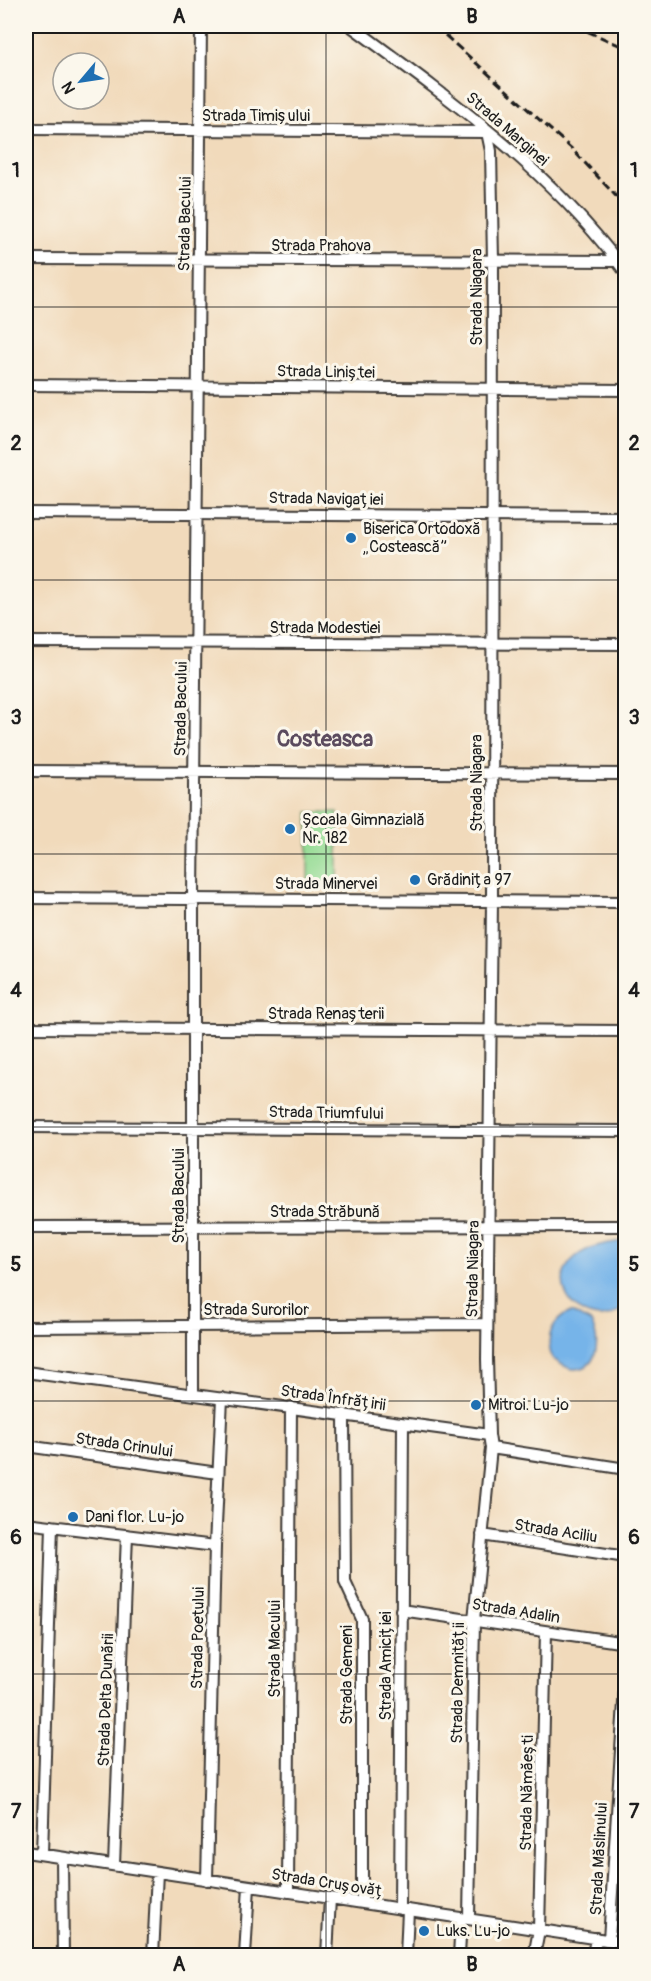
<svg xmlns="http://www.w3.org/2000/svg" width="651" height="1981" viewBox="0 0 651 1981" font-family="Pangolin,sans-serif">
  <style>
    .green { fill: #96dc95; stroke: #597c58; stroke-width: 1.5 }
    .water { fill: #76b4e9; stroke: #496882; stroke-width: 1.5 }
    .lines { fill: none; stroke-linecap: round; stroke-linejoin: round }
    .minor-casing { stroke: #3c3834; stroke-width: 14 }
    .minor { stroke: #fff; stroke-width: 10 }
    .rail { stroke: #1c1c1c; stroke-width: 3; stroke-dasharray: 9 4.5; stroke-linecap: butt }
    .grid { fill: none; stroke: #1c1c1c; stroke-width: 1.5; stroke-opacity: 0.55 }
    .poi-dot { fill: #1f6fb2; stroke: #fbf7ec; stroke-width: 2 }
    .labels { text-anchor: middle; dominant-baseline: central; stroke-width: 6; stroke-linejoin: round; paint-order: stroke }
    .street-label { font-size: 16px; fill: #1c1c1c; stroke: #fbf7ec }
    .poi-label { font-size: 16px; fill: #1c1c1c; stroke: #fbf7ec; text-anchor: start }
    .district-label { font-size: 22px; font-weight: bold; fill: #5b4b5e; stroke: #fbf7ec }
    .neatline { fill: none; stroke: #1c1c1c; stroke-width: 2 }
    .grid-label { font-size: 20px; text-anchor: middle; font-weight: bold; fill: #1c1c1c }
  </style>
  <rect width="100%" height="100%" fill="#fbf7ec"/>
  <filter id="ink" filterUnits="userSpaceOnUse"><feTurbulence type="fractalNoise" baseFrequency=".0167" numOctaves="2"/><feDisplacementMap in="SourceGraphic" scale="12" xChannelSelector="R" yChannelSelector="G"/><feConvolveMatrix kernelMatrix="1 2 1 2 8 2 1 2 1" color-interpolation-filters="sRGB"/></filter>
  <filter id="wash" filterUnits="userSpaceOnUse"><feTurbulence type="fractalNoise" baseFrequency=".008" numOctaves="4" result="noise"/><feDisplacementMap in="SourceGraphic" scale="24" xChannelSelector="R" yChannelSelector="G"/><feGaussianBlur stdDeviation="1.35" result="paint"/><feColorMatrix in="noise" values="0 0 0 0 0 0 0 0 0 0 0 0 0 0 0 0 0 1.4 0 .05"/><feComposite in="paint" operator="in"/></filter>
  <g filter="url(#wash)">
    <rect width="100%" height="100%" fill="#f1dabb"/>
    <path class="green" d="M 308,812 L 338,812 L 338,885 L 308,885 Z"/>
    <path class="water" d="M 625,1241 L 625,1306 C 579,1349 513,1250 625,1241 Z
      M 571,1312 L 591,1322 C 601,1339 599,1370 573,1369 C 565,1368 558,1362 552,1358 C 545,1338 551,1320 571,1312 Z"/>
  </g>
  <g filter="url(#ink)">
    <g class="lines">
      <g class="minor-casing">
        <path id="minor" d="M 351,26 C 449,98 554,173 626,273
          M 26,129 L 487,132 L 491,151 L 493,261 L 492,901 L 487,1359 L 489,1435
          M 26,259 L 617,261
          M 26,385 L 626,390
          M 26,513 L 626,517
          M 26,642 L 626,644
          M 26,771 L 626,774
          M 26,898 L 626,902
          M 26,1028 L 626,1031
          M 26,1127 L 626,1131
          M 26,1227 L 626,1226
          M 26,1327 L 487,1324
          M 26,1372 L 489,1435 L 491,1448 L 626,1469
          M 193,1394 L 193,898 L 201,26
          M 344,1414 L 345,1582 L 362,1619 L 362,1903
          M 26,1446 L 218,1473
          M 26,1523 L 215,1546
          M 482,1535 L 626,1557
          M 401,1610 L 626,1643
          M 26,1852 L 626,1943
          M 42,1854 L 52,1526
          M 62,1858 L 63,1956
          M 114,1865 L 127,1535
          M 207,1880 L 215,1546 L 222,1398
          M 288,1892 L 291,1407
          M 400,1909 L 403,1424
          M 469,1919 L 474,1620 L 491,1448
          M 609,1940 L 626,1671
          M 153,1956 L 157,1872
          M 245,1956 L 249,1886
          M 327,1956 L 330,1898
          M 406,1956 L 408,1910
          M 459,1956 L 461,1918
          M 534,1956 L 539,1930 L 546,1632
          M 593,1956 L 596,1938"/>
      </g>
      <use href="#minor" class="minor"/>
      <path class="rail" d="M 435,26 L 572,149 L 626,207
        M 575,26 L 626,48"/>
    </g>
  </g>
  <path class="grid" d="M 326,26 L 326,1956M 26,307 L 626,307M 26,580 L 626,580M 26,854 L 626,854M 26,1127 L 626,1127M 26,1401 L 626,1401M 26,1674 L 626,1674"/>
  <g class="poi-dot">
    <circle cx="351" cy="538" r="6"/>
    <circle cx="290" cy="829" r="6"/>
    <circle cx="415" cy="880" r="6"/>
    <circle cx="476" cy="1405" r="6"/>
    <circle cx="73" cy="1517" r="6"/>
    <circle cx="424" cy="1931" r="6"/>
  </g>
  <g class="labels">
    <g class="street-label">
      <text x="256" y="116">Strada Timișului</text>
      <text transform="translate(507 129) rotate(41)">Strada Marginei</text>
      <text transform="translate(185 224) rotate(-89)">Strada Bacului</text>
      <text x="321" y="246">Strada Prahova</text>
      <text transform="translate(477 297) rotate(-90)">Strada Niagara</text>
      <text transform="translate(326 372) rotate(1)">Strada Liniștei</text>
      <text transform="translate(326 499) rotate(1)">Strada Navigației</text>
      <text x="325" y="628">Strada Modestiei</text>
      <text transform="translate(181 709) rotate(-89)">Strada Bacului</text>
      <text transform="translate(477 783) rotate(-90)">Strada Niagara</text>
      <text x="326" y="884">Strada Minervei</text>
      <text x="326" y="1014">Strada Renașterii</text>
      <text transform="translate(326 1113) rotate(1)">Strada Triumfului</text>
      <text transform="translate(179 1196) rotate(-90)">Strada Bacului</text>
      <text x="325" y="1212">Strada Străbună</text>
      <text transform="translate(473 1269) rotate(-89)">Strada Niagara</text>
      <text x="256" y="1310">Strada Surorilor</text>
      <text transform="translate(333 1398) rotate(8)">Strada Înfrățirii</text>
      <text transform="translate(124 1445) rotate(8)">Strada Crinului</text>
      <text transform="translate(556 1531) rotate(9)">Strada Aciliu</text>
      <text transform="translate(516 1611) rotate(9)">Strada Adalin</text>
      <text transform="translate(198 1638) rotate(-89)">Strada Poetului</text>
      <text transform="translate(275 1649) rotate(-90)">Strada Macului</text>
      <text transform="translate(386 1666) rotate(-90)">Strada Amiciției</text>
      <text transform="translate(347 1675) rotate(-90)">Strada Gemeni</text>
      <text transform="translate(458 1683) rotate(-89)">Strada Demnității</text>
      <text transform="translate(106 1700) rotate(-88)">Strada Delta Dunării</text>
      <text transform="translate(527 1793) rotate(-89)">Strada Nămăești</text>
      <text transform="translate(599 1859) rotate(-87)">Strada Măslinului</text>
      <text transform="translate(328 1883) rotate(9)">Strada Crușovăț</text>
    </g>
    <g class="poi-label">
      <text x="363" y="529">Biserica Ortodoxă<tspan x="363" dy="18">„Costească”</tspan></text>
      <text x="302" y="820">Școala Gimnazială<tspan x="302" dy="18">Nr. 182</tspan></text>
      <text x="427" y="880">Grădinița 97</text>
      <text x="488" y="1405">Mitroi. Lu-jo</text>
      <text x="85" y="1517">Dani flor. Lu-jo</text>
      <text x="436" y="1931">Luks. Lu-jo</text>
    </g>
    <g class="district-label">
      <text x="325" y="739">Costeasca</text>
    </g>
  </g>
  <rect width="651" height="1981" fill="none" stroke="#fbf7ec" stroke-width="66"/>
  <g transform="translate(81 81) rotate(241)"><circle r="28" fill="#fbf7ec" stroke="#a29f99" stroke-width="1.5"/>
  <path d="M0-4.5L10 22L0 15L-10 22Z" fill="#1f6fb2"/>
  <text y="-9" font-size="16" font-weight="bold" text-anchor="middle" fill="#1c1c1c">N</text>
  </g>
  <rect x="33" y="33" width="585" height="1915" class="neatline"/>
  <g class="grid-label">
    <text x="179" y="23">A</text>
    <text x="472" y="23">B</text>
    <text x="16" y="177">1</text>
    <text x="634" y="177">1</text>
    <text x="16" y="450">2</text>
    <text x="634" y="450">2</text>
    <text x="16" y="724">3</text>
    <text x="634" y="724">3</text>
    <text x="16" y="997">4</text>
    <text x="634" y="997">4</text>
    <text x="16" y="1271">5</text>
    <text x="634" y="1271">5</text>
    <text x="16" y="1544">6</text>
    <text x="634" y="1544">6</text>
    <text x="16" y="1818">7</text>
    <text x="634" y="1818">7</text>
    <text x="179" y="1971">A</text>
    <text x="472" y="1971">B</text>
  </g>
</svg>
